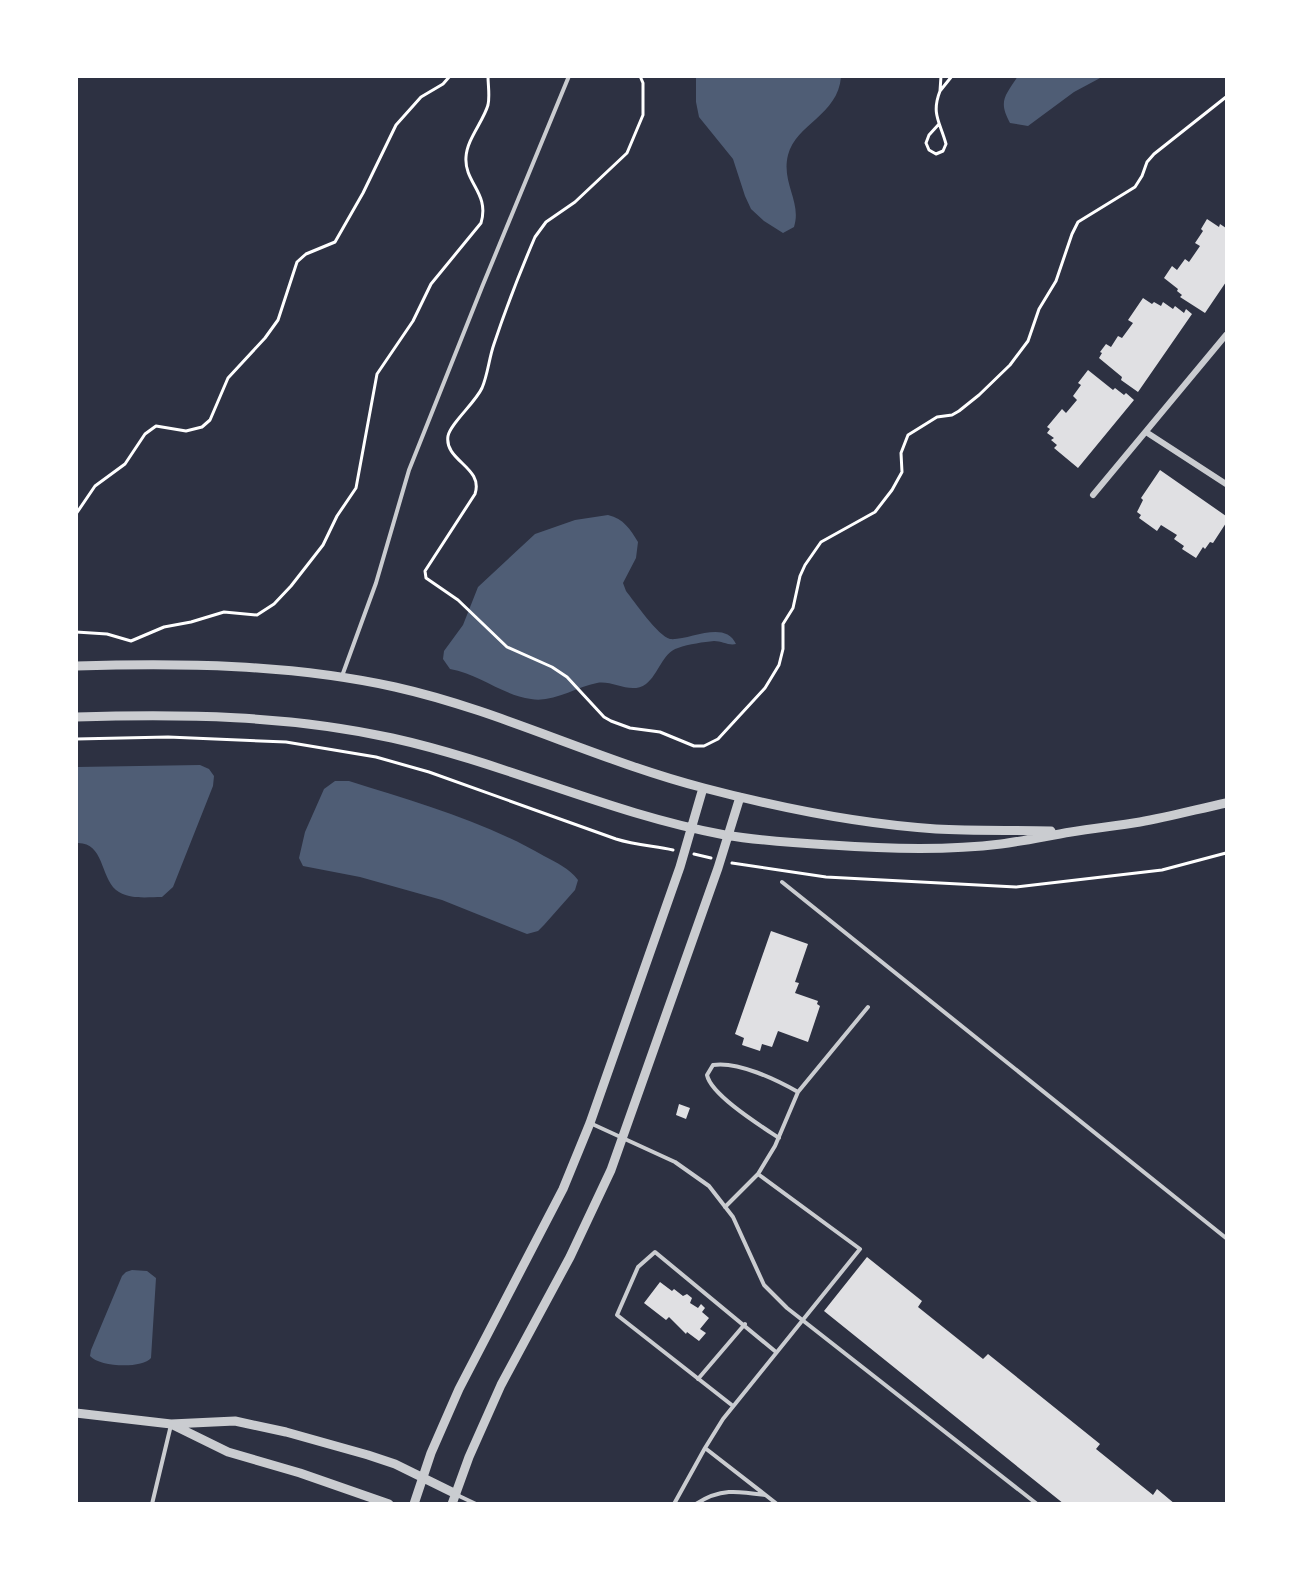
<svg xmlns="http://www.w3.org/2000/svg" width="1303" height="1580" viewBox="0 0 1303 1580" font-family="'Varela Round',sans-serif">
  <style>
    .water { fill: #4f5d75 }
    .building { fill: #e0e0e3 }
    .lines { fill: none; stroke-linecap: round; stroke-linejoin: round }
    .path { stroke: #fff; stroke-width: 3 }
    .service { stroke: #caccd0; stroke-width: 4 }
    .minor { stroke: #caccd0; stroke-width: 6 }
    .tertiary { stroke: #caccd0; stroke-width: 9 }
  </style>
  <rect width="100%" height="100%" fill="#2d3142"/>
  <path class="water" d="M 1018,76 L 1102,76 L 1102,77 L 1074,92 L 1028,126 L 1010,123 C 998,101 1005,96 1018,76 Z
    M 696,77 L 841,77 C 838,115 796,124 788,155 C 781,183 802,202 794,227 L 783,233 L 764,221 L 751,209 L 745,196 L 733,159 L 699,117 L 696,102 Z
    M 608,515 C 624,519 630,529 638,542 L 636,558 L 623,583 L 626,591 C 634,601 658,636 670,639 C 688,641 725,619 736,644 C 729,646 722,641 714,641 C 704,642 689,644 678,648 C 662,653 659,674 646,684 C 631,695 613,680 597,683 C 576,687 553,703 531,699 C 502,695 479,674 450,669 L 443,659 L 444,651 L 463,625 L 478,587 L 535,534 L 575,520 Z
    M 200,765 L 209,769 L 214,776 L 213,786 L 173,887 L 162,897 C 148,897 128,900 116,890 C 100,876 104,842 77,843 L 77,767 Z
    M 335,781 L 349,781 C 416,802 483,821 544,856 C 557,863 569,868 578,880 L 575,890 L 544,925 L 538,931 L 527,934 L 442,900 L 360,877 L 303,866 L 299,858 L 305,832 L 324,789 Z
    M 132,1270 L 147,1271 L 156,1278 L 151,1358 C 142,1369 99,1367 90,1356 L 91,1350 L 122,1276 L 126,1272 Z"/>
  <path class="building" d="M 1207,219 L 1219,227 L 1220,224 L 1226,228 L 1226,282 L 1205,313 L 1180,297 L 1182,295 L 1177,291 L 1178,289 L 1164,278 L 1172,266 L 1177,270 L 1185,259 L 1189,262 L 1200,246 L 1195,243 L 1203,231 L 1201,229 Z
    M 1143,298 L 1152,304 L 1154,302 L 1161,306 L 1163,302 L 1173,309 L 1175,306 L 1184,313 L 1186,309 L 1192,314 L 1138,392 L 1121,380 L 1122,377 L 1099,358 L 1102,353 L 1100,352 L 1106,344 L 1111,347 L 1118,336 L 1122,338 L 1133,323 L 1128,320 Z
    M 1088,370 L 1113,390 L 1115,388 L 1124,395 L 1126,393 L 1134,400 L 1078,468 L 1054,448 L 1057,445 L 1051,440 L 1054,438 L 1047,433 L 1050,429 L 1047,427 L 1062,409 L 1066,413 L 1077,400 L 1073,396 L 1081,385 L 1078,383 Z
    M 1160,470 L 1226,516 L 1226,523 L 1213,543 L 1210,542 L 1205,549 L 1203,547 L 1196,558 L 1182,549 L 1184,546 L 1174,539 L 1177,535 L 1161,525 L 1157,531 L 1139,518 L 1141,515 L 1137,512 L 1143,500 L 1141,498 Z
    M 771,931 L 808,944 L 795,982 L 799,983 L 795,993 L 818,1001 L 817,1004 L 820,1006 L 808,1042 L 778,1031 L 772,1047 L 762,1044 L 760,1051 L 742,1045 L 744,1038 L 735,1034 Z
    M 679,1104 L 690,1108 L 686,1119 L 676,1115 Z
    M 867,1257 L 922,1301 L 918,1307 L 983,1359 L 988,1354 L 1100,1444 L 1096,1449 L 1153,1495 L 1157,1489 L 1175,1504 L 1064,1504 L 824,1311 Z
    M 660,1282 L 672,1291 L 674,1289 L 683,1296 L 687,1294 L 692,1298 L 690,1303 L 698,1308 L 701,1304 L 705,1308 L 702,1312 L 709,1318 L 700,1329 L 706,1333 L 699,1341 L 687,1332 L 686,1334 L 669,1317 L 666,1320 L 644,1303 Z"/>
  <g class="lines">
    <path class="path" d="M 640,76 L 643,83 L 643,115 L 627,153 L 575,202 L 546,222 L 535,237 C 520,272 506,308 494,344 C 489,358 488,374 482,388 C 475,403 450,424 448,436 C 444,461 484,467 475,494 L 425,571 L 426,578 L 458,600 L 507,647 L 552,667 L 567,677 L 604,717 L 611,721 L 630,728 L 660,732 L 694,746 L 704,746 L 718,739 L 765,688 L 779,665 L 783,649 L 783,624 L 793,608 L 800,576 L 805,565 L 821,542 L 875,512 L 892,490 L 902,472 L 901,453 L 908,435 L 937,417 L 952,415 L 959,411 L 979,395 L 1010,365 L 1028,341 L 1039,309 L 1056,281 L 1072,234 L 1078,222 L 1135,187 L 1142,176 L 1147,162 L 1154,154 L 1226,97
      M 941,76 L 940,91 L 952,76
      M 939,124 L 929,135 L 926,143 L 929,150 L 936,154 L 943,151 L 946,144 C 940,122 931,114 940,91
      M 76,514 L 95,486 L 125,464 L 145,434 L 156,426 L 186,431 L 202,427 L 210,420 L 228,378 L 265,338 L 278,320 L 297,262 L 306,254 L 335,242 L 363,193 L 396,125 L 421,97 L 443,84 L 450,76
      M 76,632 L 107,634 L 131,641 L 164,627 L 191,622 L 224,612 L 257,615 L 274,604 L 291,586 L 323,545 L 337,516 L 356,488 L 377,374 L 413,321 L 431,284 L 481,223 C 490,193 464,183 466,157 C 467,139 483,122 488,105 C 490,96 488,85 488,76
      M 76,739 L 168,737 L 286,742 L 376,757 L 429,772 L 616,839 C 635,845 654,846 673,850
      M 694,854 L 711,858
      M 732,863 L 826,877 L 1016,887 L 1162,870 L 1226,853"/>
    <path class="service" d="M 342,676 L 376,583 L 409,470 L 482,287 L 569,76
      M 782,882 L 1226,1238
      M 590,1123 L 675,1162 L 709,1186 L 733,1217 L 764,1285 L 787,1308 L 1037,1504
      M 779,1138 C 761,1126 711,1095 707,1075 L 713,1065 C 738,1061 777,1080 798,1092
      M 758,1174 L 775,1146 L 798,1092 L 868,1007
      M 698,1379 L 745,1324
      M 733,1406 L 617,1315 L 638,1267 L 655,1252 L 776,1352
      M 705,1448 L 723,1419 L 860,1249 L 758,1174 L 725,1207
      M 457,1495 L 476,1504
      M 152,1504 L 171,1425
      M 674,1504 L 705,1448 L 777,1504
      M 696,1504 C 720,1488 738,1491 765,1495"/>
    <path class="minor" d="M 1146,432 L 1226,484
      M 1093,495 L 1226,335"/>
    <path class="tertiary" d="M 76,666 C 183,663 290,664 395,687 C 502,711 599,761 704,788 C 780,808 858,824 936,829 C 974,831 1013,830 1051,831
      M 76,717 C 183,714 288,715 392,738 C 505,763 611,814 725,835 C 760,841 796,843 831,845 C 887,849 945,851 1001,844 C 1024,841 1047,836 1071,832 C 1094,828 1117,826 1140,822 C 1169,817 1198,809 1226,803
      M 76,1413 L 171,1424 L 235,1421 L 286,1432 L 368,1455 L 395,1464 L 456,1494
      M 173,1425 L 228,1452 L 300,1473 L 389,1504
      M 414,1504 L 431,1453 L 459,1389 L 563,1189 L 590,1123 L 680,867 L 703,788
      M 452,1504 L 469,1457 L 501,1385 L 570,1257 L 611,1170 L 718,868 L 740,797"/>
  </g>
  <rect width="1303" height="1580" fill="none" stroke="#ffffff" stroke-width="156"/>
</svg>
